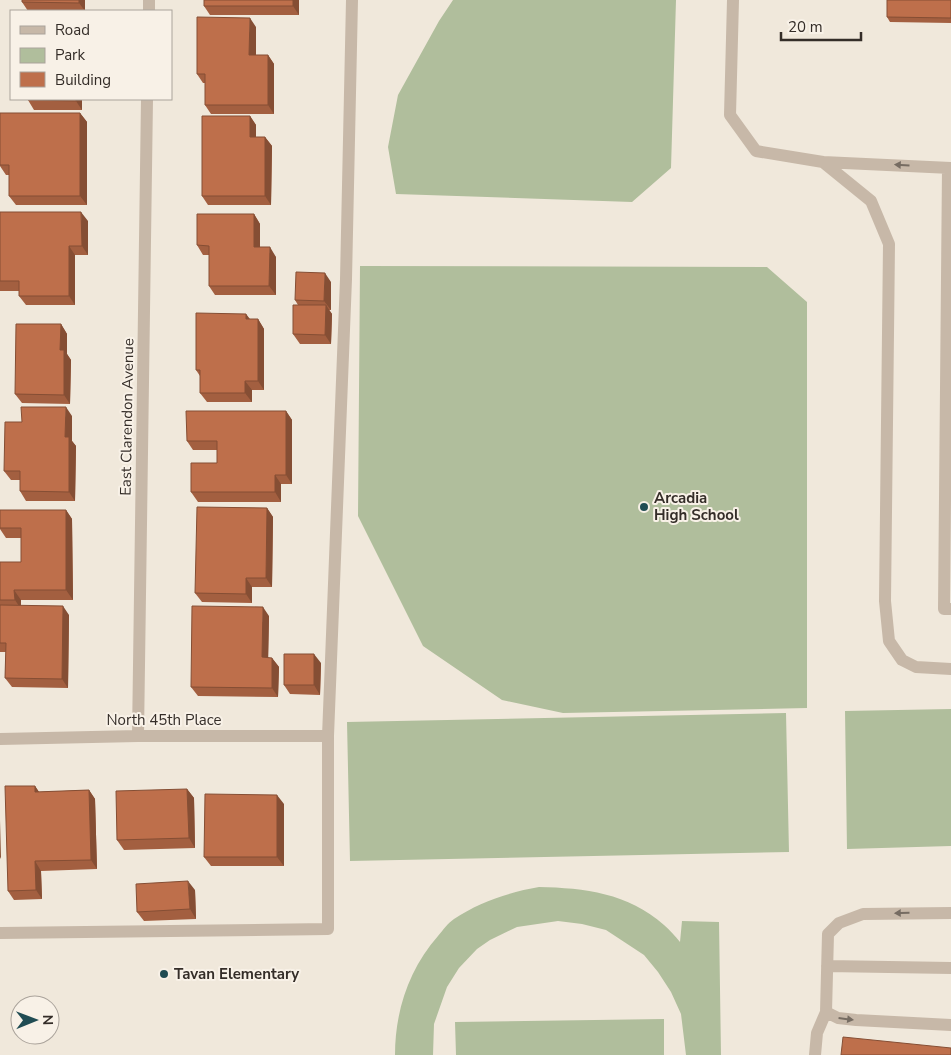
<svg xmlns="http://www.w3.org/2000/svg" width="951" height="1055" viewBox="0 0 951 1055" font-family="'Nunito Sans',sans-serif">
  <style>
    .green { fill: #b0be9c }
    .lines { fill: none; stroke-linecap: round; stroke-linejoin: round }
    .service { stroke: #c7b8a8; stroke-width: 12 }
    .minor { stroke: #c7b8a8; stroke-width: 12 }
    .wall { fill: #a35f40 }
    .shaded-wall { fill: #854e34 }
    .building { fill: #be6f4b; stroke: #854e34 }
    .oneway { fill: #766c62 }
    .poi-dot { fill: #204c53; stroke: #f8f1e7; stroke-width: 2 }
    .labels { text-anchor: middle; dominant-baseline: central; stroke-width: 4; stroke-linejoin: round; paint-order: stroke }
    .street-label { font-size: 15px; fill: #342d28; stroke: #f8f1e7 }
    .poi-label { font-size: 15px; font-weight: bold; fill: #342d28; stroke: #f8f1e7; text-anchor: start }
  </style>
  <rect width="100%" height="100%" fill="#f0e8db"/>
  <path class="green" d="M 453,0 L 676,0 L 671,168 L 632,202 L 396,194 L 388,147 L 398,95 L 439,21 Z
    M 360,266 L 767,267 L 807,302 L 807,708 L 563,713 L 502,700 L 423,646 L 358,516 Z
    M 951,709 L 951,846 L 847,849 L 845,711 Z
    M 786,713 L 789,852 L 350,861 L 347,722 Z
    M 539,887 C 585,888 628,893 664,925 C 670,930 675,936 680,942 L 682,921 L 719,922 L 721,1055 L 686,1055 L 681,1014 L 671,992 L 658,972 L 644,955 L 606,930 L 582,924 L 558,921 L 517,927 L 490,940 L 477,949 L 459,968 L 447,987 L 434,1024 L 433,1055 L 395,1055 C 395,1011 409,969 438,936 C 443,930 448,923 454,919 C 479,902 510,892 539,887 Z
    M 664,1019 L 664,1055 L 456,1055 L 455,1022 Z"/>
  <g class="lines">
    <path class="service" d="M 733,0 L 730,115 L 756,151 L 823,162 L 871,201 L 889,244 L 885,601 L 889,641 L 902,660 L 916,667 L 951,669
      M 823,162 L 951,168
      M 948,168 L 944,609 L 951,609
      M 951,913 L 863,914 L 839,923 L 828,934 L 826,1012 L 838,1018 L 856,1020 L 951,1025
      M 0,933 L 328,929 L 328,736 L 346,279 L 352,0
      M 827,966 L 951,968
      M 815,1055 L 817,1033 L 826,1012"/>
    <path class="minor" d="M 149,11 L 149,0
      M 138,736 L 147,99
      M 0,739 L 138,736 L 328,736"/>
  </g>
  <path class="wall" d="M 85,0 L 85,11 L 28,11 L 22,2 Z
    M 204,0 L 299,0 L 299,15 L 210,15 L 204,6 Z
    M 951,0 L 951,23 L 890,22 L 887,17 Z
    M 256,27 L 256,55 L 268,55 L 274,64 L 274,114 L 211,114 L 205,105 L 205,83 L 203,83 L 197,74 Z
    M 82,99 L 82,110 L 34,110 L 28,100 Z
    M 0,113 L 80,113 L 87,122 L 87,205 L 16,205 L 9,196 L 9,175 L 6,175 L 0,166 Z
    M 250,116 L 256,125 L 256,137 L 265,137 L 272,146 L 271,205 L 208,205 L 202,196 Z
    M 0,212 L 88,221 L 88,255 L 75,255 L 75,305 L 26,305 L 19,296 L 19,291 L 0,291 Z
    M 254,214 L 260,224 L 260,247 L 276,257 L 276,295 L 215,295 L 209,286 L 209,255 L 203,255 L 197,245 Z
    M 331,282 L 331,310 L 329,310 L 332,314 L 331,344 L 300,344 L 293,334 L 298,305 L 295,300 Z
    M 246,314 L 250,319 L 258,319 L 264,329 L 264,390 L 252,390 L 252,402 L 207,402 L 200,393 L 200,376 L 196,370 Z
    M 61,324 L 67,334 L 67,354 L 71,360 L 70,404 L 22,403 L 15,394 Z
    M 286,411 L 292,420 L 292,484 L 281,484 L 281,502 L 198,502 L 191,492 L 217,463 L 217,450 L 193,450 L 187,441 Z
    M 72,416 L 72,441 L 76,446 L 75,501 L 26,501 L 20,491 L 20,480 L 11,480 L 4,471 L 22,422 Z
    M 267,508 L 273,517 L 272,587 L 252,587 L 252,603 L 202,602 L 195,593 Z
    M 0,510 L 66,510 L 72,519 L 73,600 L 21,600 L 21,606 L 69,615 L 68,688 L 12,687 L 5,678 L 6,652 L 0,652 L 0,562 L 21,562 L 21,538 L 6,538 L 0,529 Z
    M 269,616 L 268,658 L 272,658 L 279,667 L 278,697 L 198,696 L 191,687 Z
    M 321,663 L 320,695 L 290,694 L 284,685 Z
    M 35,786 L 39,792 L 89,790 L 95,799 L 97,869 L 41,871 L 42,899 L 14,900 L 8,891 Z
    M 187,789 L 194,798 L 195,848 L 124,850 L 117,840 Z
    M 284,804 L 284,866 L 211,866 L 204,857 Z
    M 195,890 L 196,919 L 144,921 L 137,912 Z"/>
  <path class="shaded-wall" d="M 79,0 L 85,0 L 85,11 L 79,3 Z
    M 293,0 L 299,0 L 299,15 L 293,6 Z
    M 250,18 L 256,27 L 256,64 L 249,55 Z
    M 268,55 L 274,64 L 274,114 L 268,105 Z
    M 76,99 L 82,99 L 82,110 L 76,101 Z
    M 80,113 L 87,122 L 87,205 L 80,196 Z
    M 250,116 L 256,125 L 256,146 L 250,137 Z
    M 265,137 L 272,146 L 271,205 L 265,196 Z
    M 81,212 L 88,221 L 88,255 L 82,246 Z
    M 254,214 L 260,224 L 260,257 L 254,247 Z
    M 69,246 L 75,255 L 75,305 L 69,296 Z
    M 270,247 L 276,257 L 276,295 L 269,286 Z
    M 325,273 L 331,282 L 331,310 L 324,301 Z
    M 326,305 L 332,314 L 331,344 L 325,335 Z
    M 246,314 L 252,323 L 246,319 Z
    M 258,319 L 264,329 L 264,390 L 258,381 Z
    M 61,324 L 67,334 L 67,354 L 71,360 L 70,404 L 64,395 L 60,350 Z
    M 245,381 L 252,390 L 252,402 L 245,393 Z
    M 66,407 L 72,416 L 72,441 L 76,446 L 75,501 L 69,492 L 65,437 Z
    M 286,411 L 292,420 L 292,484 L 286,475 Z
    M 275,475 L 281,484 L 281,502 L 275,492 Z
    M 267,508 L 273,517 L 272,587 L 266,578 Z
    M 66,510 L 72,519 L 73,600 L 66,590 Z
    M 246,578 L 252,587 L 252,603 L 246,594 Z
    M 14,590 L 21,600 L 21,609 L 15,600 Z
    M 63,606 L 69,615 L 68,688 L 62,679 Z
    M 263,607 L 269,616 L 268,667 L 262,657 Z
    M 314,654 L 321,663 L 320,695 L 314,685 Z
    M 272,658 L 279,667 L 278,697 L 272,688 Z
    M 35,786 L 41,795 L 35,792 Z
    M 187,789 L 194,798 L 195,848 L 189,838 Z
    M 89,790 L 95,799 L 97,869 L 91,860 Z
    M 277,795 L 284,804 L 284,866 L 277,857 Z
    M 0,820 L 1,859 L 0,857 Z
    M 35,861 L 41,871 L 42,899 L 36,890 Z
    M 188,881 L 195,890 L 196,919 L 190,909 Z"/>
  <path class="building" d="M 22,0 L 79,0 L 79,3 L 22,2 Z
    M 204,0 L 293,0 L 293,6 L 204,6 Z
    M 887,0 L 951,0 L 951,18 L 887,17 Z
    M 197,17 L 250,18 L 249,55 L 268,55 L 268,105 L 205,105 L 205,74 L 197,74 Z
    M 28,99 L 76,99 L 76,101 L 28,100 Z
    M 0,113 L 80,113 L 80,196 L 9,196 L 9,165 L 0,165 Z
    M 202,116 L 250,116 L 250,137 L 265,137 L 265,196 L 202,196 Z
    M 0,212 L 81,212 L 82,246 L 69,246 L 69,296 L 19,296 L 19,281 L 0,281 Z
    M 197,214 L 254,214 L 254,247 L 270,247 L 269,286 L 209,286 L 209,246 L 197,245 Z
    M 296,272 L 325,273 L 324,301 L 295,300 Z
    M 293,305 L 326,305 L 325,335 L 293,334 Z
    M 196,313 L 246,314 L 246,319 L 258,319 L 258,381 L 245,381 L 245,393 L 200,393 L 200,370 L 196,370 Z
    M 16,324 L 61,324 L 60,350 L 64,350 L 64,395 L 15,394 Z
    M 21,407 L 66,407 L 65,437 L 69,437 L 69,492 L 20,491 L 20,471 L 4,471 L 5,422 L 22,422 Z
    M 186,411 L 286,411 L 286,475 L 275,475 L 275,492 L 191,492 L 191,463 L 217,463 L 217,441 L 187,441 Z
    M 197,507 L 267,508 L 266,578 L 246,578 L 246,594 L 195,593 Z
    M 0,510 L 66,510 L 66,590 L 14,590 L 15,600 L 0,600 L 0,562 L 21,562 L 21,528 L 0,528 Z
    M 0,605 L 63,606 L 62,679 L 5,678 L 6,643 L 0,643 Z
    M 192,606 L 263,607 L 262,657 L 272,658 L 272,688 L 191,687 Z
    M 284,654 L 314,654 L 314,685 L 284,685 Z
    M 5,786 L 35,786 L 35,792 L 89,790 L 91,860 L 35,861 L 36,890 L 8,891 Z
    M 187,789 L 189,838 L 117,840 L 116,791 Z
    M 205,794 L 277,795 L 277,857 L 204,857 Z
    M 188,881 L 190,909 L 137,912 L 136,884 Z
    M 843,1037 L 951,1048 L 951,1055 L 841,1055 Z"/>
  <defs><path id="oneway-solid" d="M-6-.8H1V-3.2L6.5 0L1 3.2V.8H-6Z" transform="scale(1.25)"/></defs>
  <g class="oneway">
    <use href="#oneway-solid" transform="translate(902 165) rotate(-177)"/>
    <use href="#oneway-solid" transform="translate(902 913) rotate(179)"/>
    <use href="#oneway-solid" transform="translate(846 1019) rotate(7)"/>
  </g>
  <g class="poi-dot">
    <circle cx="644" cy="507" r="5"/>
    <circle cx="164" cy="974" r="5"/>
  </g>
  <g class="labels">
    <g class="street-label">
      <text transform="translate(127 417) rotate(-89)">East Clarendon Avenue</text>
      <text x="164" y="720">North 45th Place</text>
    </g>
    <g class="poi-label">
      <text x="654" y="498">Arcadia<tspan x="654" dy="17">High School</tspan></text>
      <text x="174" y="974">Tavan Elementary</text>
    </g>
  </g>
  <rect x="10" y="10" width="162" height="90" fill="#f8f1e7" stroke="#aaa39b"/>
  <rect x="20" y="26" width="25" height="8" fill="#c7b8a8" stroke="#aaa39b"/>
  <text x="55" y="35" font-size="15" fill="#342d28">Road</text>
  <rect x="20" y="48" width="25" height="15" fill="#b0be9c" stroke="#aaa39b"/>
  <text x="55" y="60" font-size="15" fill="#342d28">Park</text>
  <rect x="20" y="72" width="25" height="15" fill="#be6f4b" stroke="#aaa39b"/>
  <text x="55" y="85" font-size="15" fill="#342d28">Building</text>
  <g transform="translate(35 1020) rotate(89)"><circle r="24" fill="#f8f1e7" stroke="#aaa39b"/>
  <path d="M0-4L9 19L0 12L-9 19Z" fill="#204c53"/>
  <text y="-8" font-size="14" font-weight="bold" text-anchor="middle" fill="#342d28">N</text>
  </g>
  <path d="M781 32v8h80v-8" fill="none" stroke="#342d28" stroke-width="2.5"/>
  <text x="788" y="32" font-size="15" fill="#342d28" stroke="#f8f1e7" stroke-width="4" paint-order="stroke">20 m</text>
</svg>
